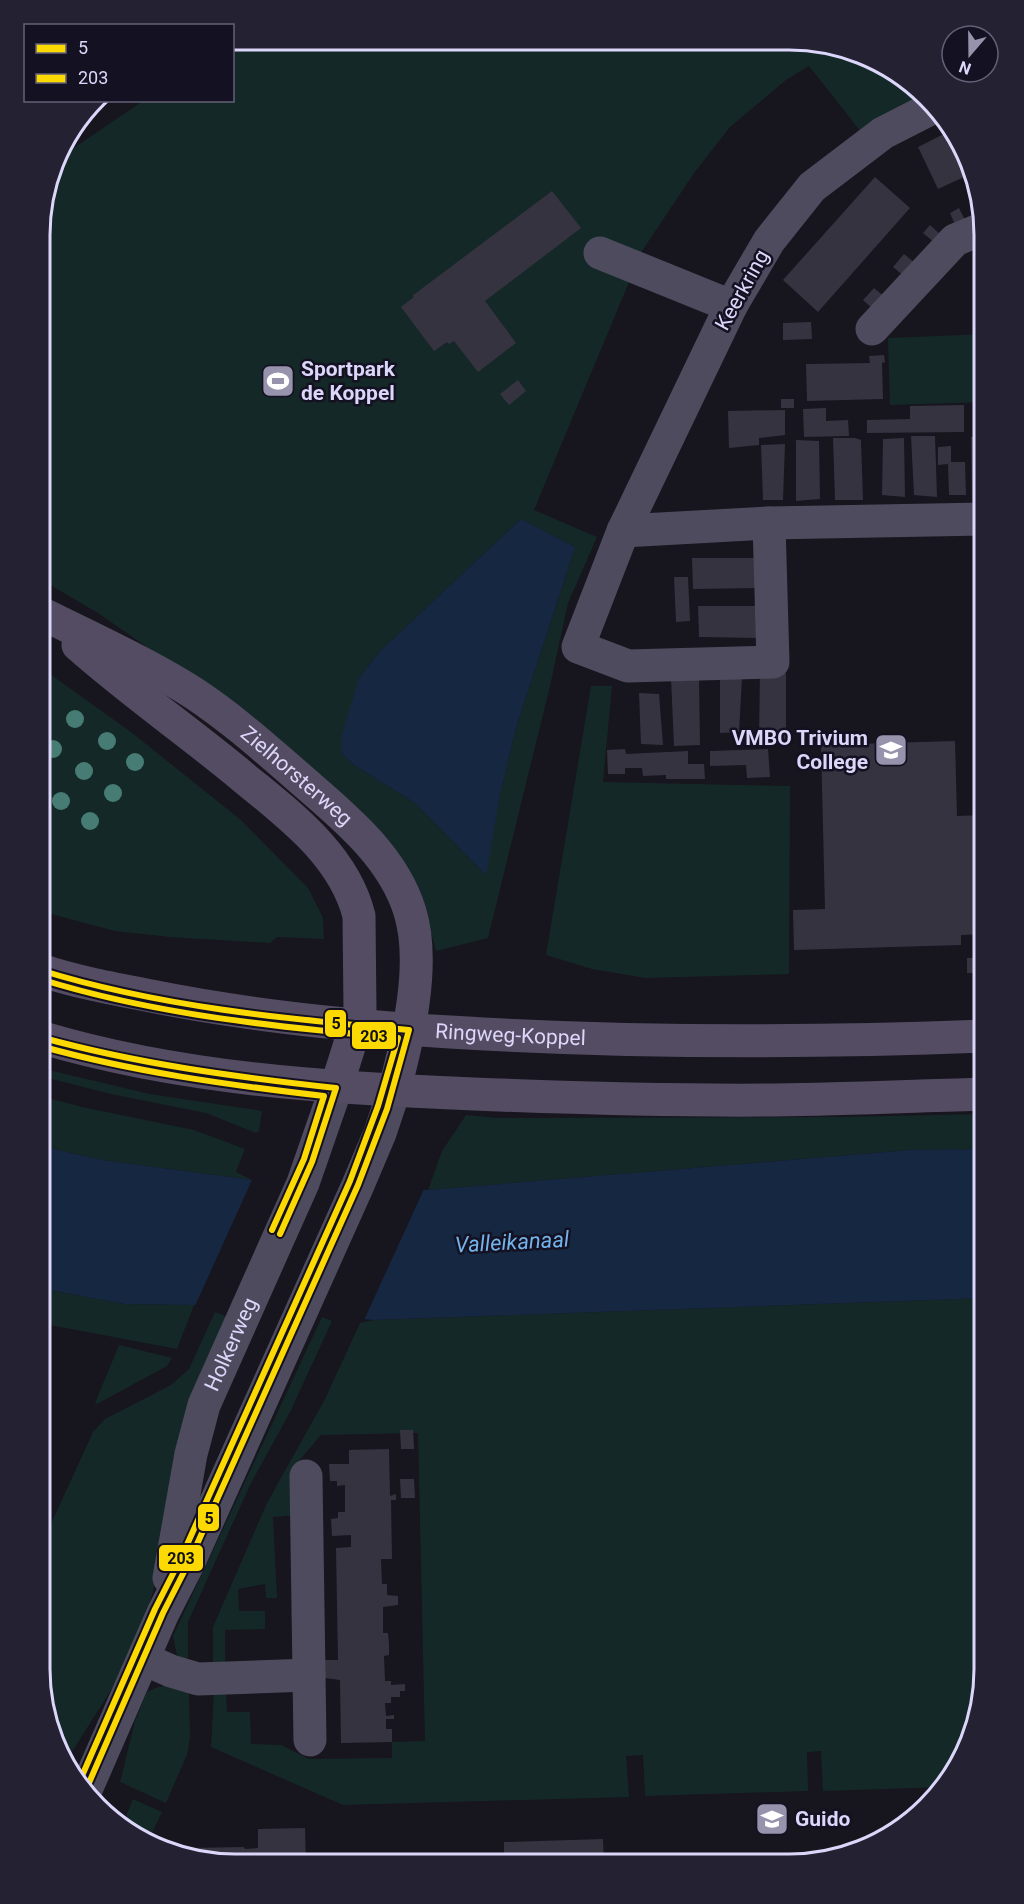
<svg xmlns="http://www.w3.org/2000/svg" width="1024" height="1904" viewBox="0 0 1024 1904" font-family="Roboto,sans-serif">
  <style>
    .green { fill: #152828; fill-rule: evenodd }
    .water { fill: #162742 }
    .pier { fill: #17151e }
    .building { fill: #363340 }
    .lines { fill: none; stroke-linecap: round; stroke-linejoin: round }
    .minor { stroke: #4d4b5d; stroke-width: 33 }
    .major { stroke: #544c62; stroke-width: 33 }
    .bus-1-casing { stroke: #141122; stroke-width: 10 }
    .bus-2-casing { stroke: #141122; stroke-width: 10 }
    .bus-1 { stroke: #fcd900; stroke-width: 6 }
    .bus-2 { stroke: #fcd900; stroke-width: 6 }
    .tree { fill: #467c73 }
    .labels { text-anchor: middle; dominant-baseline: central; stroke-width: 5; stroke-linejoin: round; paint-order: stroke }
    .street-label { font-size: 21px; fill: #dcd7fa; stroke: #141122 }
    .poi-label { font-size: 21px; font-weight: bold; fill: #dcd7fa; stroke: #141122; text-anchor: start }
    .water-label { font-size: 22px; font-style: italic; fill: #73b3ec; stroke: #141122 }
    .rim { fill: none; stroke: #dcd7fa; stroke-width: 3 }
    .line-badge { stroke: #141122; stroke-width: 2 }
    .pale-badge-label { font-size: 16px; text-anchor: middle; font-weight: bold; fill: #111 }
  </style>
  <rect width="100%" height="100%" fill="#17151e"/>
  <path class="green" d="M 234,39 L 827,43 L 918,87 L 923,95 L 861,132 L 809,66 L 786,80 L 730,127 L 694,173 L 642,251 L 534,510 L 597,537 L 568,603 L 550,686 L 488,938 L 436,951 L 430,929 L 223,700 L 98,613 L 40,579 L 41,209 L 56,160 L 143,101 L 232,100 ZM 521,519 L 575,547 L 516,728 L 500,795 L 485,874 L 415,803 L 354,765 L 342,754 L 359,678 L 380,651 Z
    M 985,334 L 985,402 L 890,405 L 888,338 Z
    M 40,667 L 131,732 L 241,820 L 308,888 L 323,918 L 324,939 L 277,937 L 270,943 L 170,937 L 115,931 L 40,911 Z
    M 591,686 L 612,686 L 603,782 L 790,786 L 789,974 L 645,978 L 592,969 L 546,955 Z
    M 40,1068 L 150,1094 L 262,1111 L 259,1131 L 256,1133 L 206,1113 L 111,1094 L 48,1078 L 40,1076 Z
    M 40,1096 L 82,1107 L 194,1130 L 245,1149 L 236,1172 L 252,1180 L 102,1160 L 40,1146 Z
    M 985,1114 L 985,1149 L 911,1150 L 428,1190 L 442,1151 L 466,1115 L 498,1118 L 839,1117 Z
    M 39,1288 L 125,1304 L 194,1305 L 177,1349 L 39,1323 Z
    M 985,1298 L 985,1683 L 970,1744 L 945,1787 L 823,1791 L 821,1751 L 807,1752 L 808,1791 L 645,1796 L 643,1755 L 626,1756 L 629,1797 L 343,1805 L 211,1747 L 214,1690 L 226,1690 L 227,1712 L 250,1712 L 251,1744 L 281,1745 L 309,1759 L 392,1758 L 392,1742 L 425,1741 L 418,1433 L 321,1435 L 298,1462 L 296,1515 L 273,1517 L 277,1598 L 266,1598 L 265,1584 L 238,1589 L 239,1611 L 265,1611 L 265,1629 L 225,1630 L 225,1667 L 213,1667 L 213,1627 L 267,1503 L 325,1399 L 360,1323 L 374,1320 Z
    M 215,1312 L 230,1318 L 175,1481 L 153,1592 L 145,1616 L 116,1682 L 68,1758 L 60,1755 L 49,1733 L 39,1670 L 39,1550 L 93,1432 L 105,1419 L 171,1385 L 189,1369 Z
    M 322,1317 L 332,1321 L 290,1412 L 250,1485 L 188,1622 L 188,1657 L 185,1660 L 180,1660 L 177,1655 L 173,1636 Z
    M 119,1345 L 172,1358 L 167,1366 L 97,1404 L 95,1403 Z
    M 170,1685 L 189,1691 L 190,1738 L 187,1755 L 166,1803 L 120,1782 L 135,1721 L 147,1692 L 158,1687 Z
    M 133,1799 L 162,1812 L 149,1839 L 117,1825 L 120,1820 L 124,1821 Z"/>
  <path class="water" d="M 521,519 L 575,547 L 516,728 L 500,795 L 486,875 L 415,803 L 354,765 L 342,754 L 342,735 L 359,678 L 380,651 Z
    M 40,1146 L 102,1160 L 252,1180 L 428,1190 L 911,1150 L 985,1149 L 985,1298 L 374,1320 L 194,1305 L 125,1304 L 39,1288 Z"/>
  <path class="pier" d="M 252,1180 L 424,1189 L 364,1320 L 195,1306 Z"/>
  <path class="building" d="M 948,132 L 975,172 L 938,189 L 918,147 Z
    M 875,177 L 910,208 L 818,312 L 783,280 Z
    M 552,191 L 581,228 L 485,301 L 516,343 L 478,372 L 454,341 L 449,344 L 447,342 L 434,351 L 401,307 L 414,297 L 412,296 Z
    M 959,208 L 966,222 L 956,227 L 950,213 Z
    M 930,225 L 941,235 L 935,243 L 923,233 Z
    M 904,254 L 916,264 L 905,277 L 893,267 Z
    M 874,288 L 886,298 L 875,311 L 863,300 Z
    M 811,322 L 812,339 L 783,340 L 783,323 Z
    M 884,355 L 885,362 L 882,363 L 883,399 L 807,401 L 806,364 L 870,363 L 869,356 Z
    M 518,380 L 526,391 L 509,405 L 500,394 Z
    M 781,399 L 794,399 L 794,408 L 781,408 Z
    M 964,405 L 964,432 L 867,433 L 867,420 L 910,419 L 910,406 Z
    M 826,408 L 826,421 L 848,420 L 849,436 L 804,437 L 803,409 Z
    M 785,410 L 785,435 L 759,438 L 759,445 L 729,448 L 728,411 Z
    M 911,436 L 935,436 L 937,497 L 914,495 Z
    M 985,436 L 985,504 L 972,504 L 971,437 Z
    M 833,438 L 855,438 L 861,440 L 863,500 L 835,500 Z
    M 904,438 L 905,497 L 882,495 L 883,439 Z
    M 796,440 L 819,441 L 820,499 L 796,501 Z
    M 785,444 L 783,500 L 763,500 L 761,445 Z
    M 951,446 L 951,462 L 965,462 L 966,495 L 949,495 L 948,464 L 938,465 L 938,447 Z
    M 692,558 L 761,558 L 762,588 L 693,589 Z
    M 674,577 L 688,577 L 690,621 L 676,622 Z
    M 698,606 L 755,606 L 759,638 L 699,637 Z
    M 760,672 L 786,673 L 786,739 L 759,738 Z
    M 720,677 L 742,678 L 739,732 L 720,733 Z
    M 671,678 L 699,678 L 700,745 L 674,746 Z
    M 639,693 L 659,694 L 663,745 L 641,744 Z
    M 955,741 L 957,816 L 985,815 L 985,934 L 961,935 L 961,945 L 794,950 L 793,910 L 825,909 L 821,745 Z
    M 625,749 L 626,754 L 688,751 L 688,764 L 704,764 L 705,779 L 666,779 L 666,775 L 643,776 L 642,768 L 625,768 L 625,774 L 608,774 L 607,750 Z
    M 768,749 L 770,777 L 747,778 L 746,765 L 710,766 L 710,751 Z
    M 967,958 L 981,958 L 982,973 L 967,973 Z
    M 39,1426 L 46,1429 L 39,1445 Z
    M 400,1430 L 413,1430 L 414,1449 L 401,1449 Z
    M 389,1449 L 390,1496 L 396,1494 L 396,1500 L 391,1500 L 392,1559 L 381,1559 L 382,1584 L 387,1584 L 387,1595 L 398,1596 L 398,1605 L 383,1607 L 383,1633 L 388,1633 L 389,1644 L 389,1655 L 384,1656 L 385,1681 L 391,1681 L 391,1685 L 405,1684 L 405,1691 L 400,1691 L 400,1697 L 391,1697 L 391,1703 L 385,1703 L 386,1716 L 394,1715 L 394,1719 L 386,1719 L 386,1729 L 392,1729 L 392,1742 L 341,1743 L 340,1680 L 325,1678 L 325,1660 L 338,1660 L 336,1548 L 351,1547 L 351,1535 L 332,1536 L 331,1519 L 338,1518 L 338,1512 L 345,1512 L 345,1485 L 337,1486 L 337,1481 L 330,1481 L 329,1464 L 349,1464 L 349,1450 Z
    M 400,1479 L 414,1479 L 415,1498 L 401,1498 Z
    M 305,1828 L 306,1864 L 209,1863 L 191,1856 L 191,1848 L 244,1847 L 245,1849 L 258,1848 L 258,1829 Z
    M 603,1839 L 604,1864 L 504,1864 L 504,1842 Z"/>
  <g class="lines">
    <g class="minor">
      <path d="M 932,108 L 883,133 L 812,187 L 769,241 L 731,306 L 623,531 L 578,647 L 628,666 L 773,662 L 769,523 L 985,519"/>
      <path d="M 600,253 L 731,306"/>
      <path d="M 872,329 L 955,240 L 984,228"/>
      <path d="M 623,531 L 769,523"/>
      <path d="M 306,1476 L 310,1740"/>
      <path id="s1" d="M 169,1578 L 191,1454 L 204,1405 L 303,1183 L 336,1088"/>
      <path d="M 144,1659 L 171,1671 L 198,1679 L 309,1675"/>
      <path d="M 85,1792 L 163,1613 L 189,1562 L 358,1185 L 380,1133 L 394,1091"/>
    </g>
    <g class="major">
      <path id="s2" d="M 47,616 C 97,641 148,664 195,694 C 228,716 258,742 288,768 C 333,808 392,851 410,912 C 426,964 408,1039 394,1091"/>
      <path d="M 78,645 C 131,692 189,732 243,777 C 289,815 344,855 359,916 L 360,1012 L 336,1088"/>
      <path id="s3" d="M 40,970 C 76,982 114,989 151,996 C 250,1016 350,1026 450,1032 C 630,1043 805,1043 985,1036"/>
      <path d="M 40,1037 C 180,1079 328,1088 474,1094 C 574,1098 674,1101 775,1100 C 845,1099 915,1096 985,1094"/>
    </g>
    <g class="bus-1-casing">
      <path id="bus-1" d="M 40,970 C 159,1007 286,1019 409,1030 L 387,1109 L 358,1185 L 189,1562 L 163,1613 L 85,1792
        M 40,1037 C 137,1064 236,1077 336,1088 L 312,1162 L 280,1234"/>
    </g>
    <g class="bus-2-casing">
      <path id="bus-2" d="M 40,979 C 155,1015 278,1027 398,1038 L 378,1106 L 350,1181 L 181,1558 L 155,1609 L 78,1785
        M 40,1046 C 133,1072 228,1085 324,1096 L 304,1159 L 272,1230"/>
    </g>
    <use href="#bus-1" class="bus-1"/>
    <use href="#bus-2" class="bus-2"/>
  </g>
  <g class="tree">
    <circle cx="75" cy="719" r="9"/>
    <circle cx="107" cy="741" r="9"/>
    <circle cx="53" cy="749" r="9"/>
    <circle cx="135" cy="762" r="9"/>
    <circle cx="84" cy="771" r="9"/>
    <circle cx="113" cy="793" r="9"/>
    <circle cx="61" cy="801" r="9"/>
    <circle cx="90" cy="821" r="9"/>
  </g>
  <defs>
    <g id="stadium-square" transform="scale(1.725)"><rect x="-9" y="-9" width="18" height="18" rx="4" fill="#9793ad" stroke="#141122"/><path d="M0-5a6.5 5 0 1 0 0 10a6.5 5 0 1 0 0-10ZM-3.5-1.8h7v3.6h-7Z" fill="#fff"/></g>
    <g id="school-square" transform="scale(1.725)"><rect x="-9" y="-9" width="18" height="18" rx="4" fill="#9793ad" stroke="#141122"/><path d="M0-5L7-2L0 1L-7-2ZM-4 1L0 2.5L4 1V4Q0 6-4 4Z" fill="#fff"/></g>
  </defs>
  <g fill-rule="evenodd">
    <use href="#stadium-square" x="278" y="381"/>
    <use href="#school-square" x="891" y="750"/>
    <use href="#school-square" x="772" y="1819"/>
  </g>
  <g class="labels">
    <g class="street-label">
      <text transform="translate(742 290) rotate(-61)">Keerkring</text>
      <text stroke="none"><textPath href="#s2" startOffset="298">Zielhorsterweg</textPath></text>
      <text stroke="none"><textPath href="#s3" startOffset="476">Ringweg-Koppel</textPath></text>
      <text stroke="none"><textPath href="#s1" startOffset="243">Holkerweg</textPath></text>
    </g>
    <g class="poi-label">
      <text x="301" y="369">Sportpark<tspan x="301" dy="24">de Koppel</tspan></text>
      <text x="868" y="738" text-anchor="end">VMBO Trivium<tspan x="868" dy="24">College</tspan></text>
      <text x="795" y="1819">Guido</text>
    </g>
    <g class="water-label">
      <text transform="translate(512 1242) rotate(-3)">Valleikanaal</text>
    </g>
  </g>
  <path d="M0 0H1024V1904H0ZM235 50H789A185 185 0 0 1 974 235V1669A185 185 0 0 1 789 1854H235A185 185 0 0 1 50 1669V235A185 185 0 0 1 235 50Z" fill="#242133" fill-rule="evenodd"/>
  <path class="rim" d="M235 50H789A185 185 0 0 1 974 235V1669A185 185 0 0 1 789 1854H235A185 185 0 0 1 50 1669V235A185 185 0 0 1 235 50Z"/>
  <g class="line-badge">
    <rect x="324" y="1009" width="23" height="29" rx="6" fill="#fcd900"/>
    <rect x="351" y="1021" width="46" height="29" rx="6" fill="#fcd900"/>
    <rect x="197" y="1503" width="23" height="29" rx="6" fill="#fcd900"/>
    <rect x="158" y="1544" width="46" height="28" rx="6" fill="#fcd900"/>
  </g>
  <g class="pale-badge-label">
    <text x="336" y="1029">5</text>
    <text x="374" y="1042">203</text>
    <text x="209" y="1524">5</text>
    <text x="181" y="1564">203</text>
  </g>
  <rect x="24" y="24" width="210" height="78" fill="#141122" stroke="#646078" stroke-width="1.5"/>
  <rect x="36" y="44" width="30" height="9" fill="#fcd900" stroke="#646078" stroke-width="1.5"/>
  <text x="78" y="54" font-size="18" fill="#dcd7fa">5</text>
  <rect x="36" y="74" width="30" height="9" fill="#fcd900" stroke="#646078" stroke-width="1.5"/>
  <text x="78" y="84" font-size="18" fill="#dcd7fa">203</text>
  <g transform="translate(970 54) rotate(200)"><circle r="28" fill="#141122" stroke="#646078" stroke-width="1.5"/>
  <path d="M0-4.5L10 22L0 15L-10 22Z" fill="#9793ad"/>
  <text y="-9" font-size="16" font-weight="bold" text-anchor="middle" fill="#dcd7fa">N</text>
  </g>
</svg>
